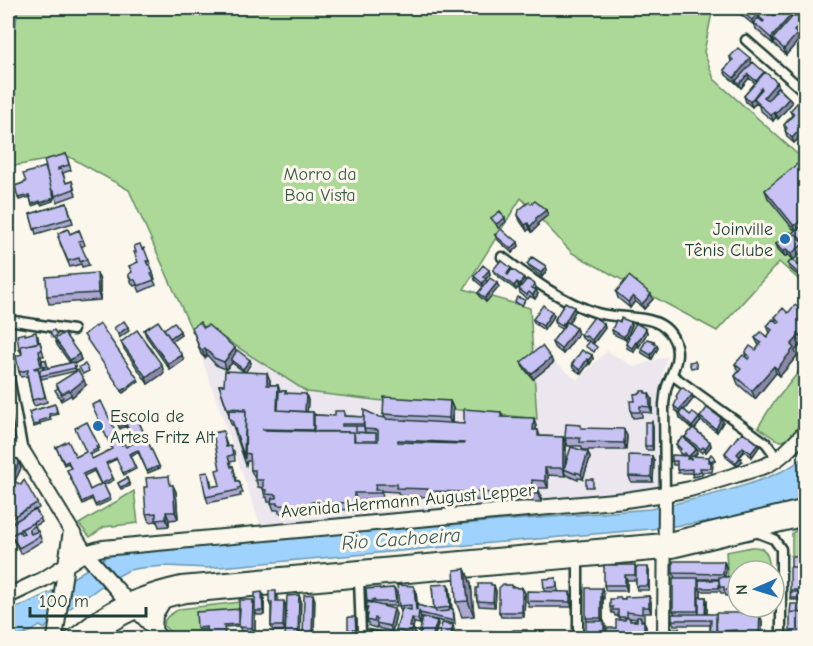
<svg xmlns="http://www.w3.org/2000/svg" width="813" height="646" viewBox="0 0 813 646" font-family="'Comic Neue',sans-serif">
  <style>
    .built { fill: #ece7ee }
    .green { fill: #acd997; stroke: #668b66; stroke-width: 1.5 }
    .water { fill: #9fd3fd; stroke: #6c97ad; stroke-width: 1.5 }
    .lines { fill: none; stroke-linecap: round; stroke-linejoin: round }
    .stream { stroke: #6c97ad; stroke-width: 2 }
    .minor-casing { stroke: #1f3d34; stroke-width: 13 }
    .secondary-casing { stroke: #1f3d34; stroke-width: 16 }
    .primary-casing { stroke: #1f3d34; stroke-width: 18 }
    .minor { stroke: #fbf7ec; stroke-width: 8 }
    .secondary { stroke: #fbf7ec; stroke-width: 12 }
    .primary { stroke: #fbf7ec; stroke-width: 14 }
    .wall { fill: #ada7d2; stroke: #1f3d34; stroke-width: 1.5; fill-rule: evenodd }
    .shaded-wall { fill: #8d88ab; stroke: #1f3d34; stroke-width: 1.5 }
    .building { fill: #c9c2f4; stroke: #1f3d34; stroke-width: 1.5; fill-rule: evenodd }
    .poi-dot { fill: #1f6fb2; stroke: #fbf7ec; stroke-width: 2 }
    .labels { text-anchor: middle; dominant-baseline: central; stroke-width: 6; stroke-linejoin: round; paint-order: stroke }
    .park-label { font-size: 18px; fill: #3b5c48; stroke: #fbf7ec }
    .poi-label { font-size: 18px; fill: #1f3d34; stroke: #fbf7ec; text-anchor: end }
    .street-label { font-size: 18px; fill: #1f3d34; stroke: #fbf7ec }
    .water-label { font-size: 20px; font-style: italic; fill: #395b5c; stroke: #fbf7ec }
  </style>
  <rect width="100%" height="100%" fill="#fbf7ec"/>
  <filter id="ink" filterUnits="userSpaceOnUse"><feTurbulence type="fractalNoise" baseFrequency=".0167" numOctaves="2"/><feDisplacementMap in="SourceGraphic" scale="12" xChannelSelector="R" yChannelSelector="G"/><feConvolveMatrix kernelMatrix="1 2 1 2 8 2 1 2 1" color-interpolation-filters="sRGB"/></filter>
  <g filter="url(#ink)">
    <path class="built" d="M 205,326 L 307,392 L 537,418 L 532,344 L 577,380 L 607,351 L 635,367 L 667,356 L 657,401 L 658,487 L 591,499 L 260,524 L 193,333 Z"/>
    <path class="green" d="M 13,8 L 713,8 L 704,52 L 714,79 L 805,161 L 805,285 L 779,262 L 717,331 L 572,253 L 521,198 L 464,289 L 530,308 L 537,419 L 307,392 L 205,326 L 193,333 L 129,190 L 68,156 L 8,167 L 8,49 Z
      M 805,364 L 805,420 C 784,445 786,448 758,427 L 772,405 Z
      M 134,491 L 138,523 L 104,527 L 90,537 L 79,524 Z
      M 805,525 L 805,558 L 792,558 L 792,533 Z
      M 752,547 C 768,546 769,558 770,571 L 738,571 L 738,580 L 728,580 L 726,552 Z
      M 240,602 L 240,611 L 208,629 L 208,635 L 200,638 L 176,638 L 164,626 L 165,620 L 168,616 L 179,609 Z"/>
    <path class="water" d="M 805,455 L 805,499 L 790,505 L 750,516 L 651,529 L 208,568 L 165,566 L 141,568 L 129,570 L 109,581 L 49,623 L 45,629 L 40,626 C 30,633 19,637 8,638 L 8,612 L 51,592 L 115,551 L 123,548 L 374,531 L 650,509 C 684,502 785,481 805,455 Z"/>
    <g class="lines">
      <path class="stream" d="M 8,74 L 18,8"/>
      <g class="minor-casing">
        <path id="minor" d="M 746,40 L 806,93
          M 502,257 C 531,279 562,302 597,313 C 623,321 663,310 675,342 C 681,357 672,373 667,386 C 665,392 665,398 664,404 L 665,494
          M 8,320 L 73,330
          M 8,372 L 23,452
          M 672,375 L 766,443 L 772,451 L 776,460
          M 756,532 L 774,539 L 781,549 L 781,638
          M 359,579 L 361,634 L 382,638
          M 578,638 L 578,560"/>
      </g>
      <g class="secondary-casing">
        <path id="secondary" d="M 137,612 L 162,638
          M 664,638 L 665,494"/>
      </g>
      <g class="primary-casing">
        <path id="primary" d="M 8,449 L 23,452 L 85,553 L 133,608
          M 8,596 L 44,579 L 85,553 L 103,548 L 625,500 L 665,494 L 690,489 L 765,466 C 782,458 793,445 806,431
          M 154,630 L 155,615 L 164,600
          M 55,638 L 71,531
          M 72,638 C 82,631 92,622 102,615 C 125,600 154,590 181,584 L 664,541 L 806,507
          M 91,638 C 118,617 153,601 186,595 L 664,552 L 806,518"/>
      </g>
      <use href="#minor" class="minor"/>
      <use href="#secondary" class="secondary"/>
      <use href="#primary" class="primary"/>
    </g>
    <path class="wall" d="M 737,8 L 770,8 L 768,10 L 774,16 L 798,15 L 797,16 L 805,27 L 798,35 L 799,40 L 786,55 L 775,45 L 774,43 L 773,44 L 756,29 L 755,26 L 739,13 Z
      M 730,57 L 752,63 L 764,73 L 777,82 L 779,88 L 789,98 L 792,103 L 778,119 L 776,117 L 773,121 L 760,110 L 759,106 L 756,103 L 752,107 L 746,102 L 744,96 L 755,83 L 749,78 L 741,88 L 736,83 L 726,75 L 724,70 L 731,62 Z
      M 806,107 L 806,131 L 794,143 L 787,137 L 784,125 L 792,115 L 790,111 Z
      M 66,154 L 71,170 L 63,173 L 66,183 L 72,181 L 76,195 L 57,202 L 56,197 L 54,197 L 54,199 L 52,200 L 53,201 L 41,205 L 40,203 L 32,206 L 30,197 L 19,200 L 15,186 L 26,182 L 45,167 Z
      M 806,167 L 806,249 L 793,260 L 806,272 L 806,282 L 789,268 L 788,264 L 792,259 L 788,254 L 785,257 L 778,249 L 776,244 L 795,231 L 768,198 L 765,190 Z
      M 67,203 L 73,223 L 36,234 L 30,214 Z
      M 531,204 L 546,210 L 548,215 L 538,223 L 538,226 L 532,232 L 530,229 L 527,231 L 520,221 L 518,215 Z
      M 79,230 L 85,245 L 81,247 L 89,265 L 82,267 L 81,264 L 70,267 L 60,243 L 70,234 Z
      M 495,235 L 519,246 L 512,253 L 497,239 Z
      M 149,261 L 155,279 L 153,279 L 156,285 L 140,292 L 137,285 L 134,286 L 132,283 L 129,277 L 132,272 L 129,266 Z
      M 527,264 L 546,266 L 547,270 L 542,277 L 529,267 Z
      M 511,268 L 512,269 L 524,278 L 525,281 L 535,284 L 536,288 L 535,290 L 538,294 L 535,299 L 530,296 L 528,299 L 520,293 L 519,289 L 520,287 L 519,286 L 516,290 L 495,274 L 493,270 Z
      M 489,270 L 490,274 L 486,279 L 487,282 L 499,287 L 486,302 L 479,296 L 478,293 L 483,287 L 475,280 L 474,276 Z
      M 97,273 L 100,281 L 100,300 L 49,304 L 47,296 Z
      M 616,292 L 653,299 L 644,309 L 635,301 L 630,308 L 618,298 Z
      M 575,311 L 569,323 L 576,328 L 578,334 L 563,354 L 554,347 L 552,342 L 562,329 L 556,326 L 555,319 Z
      M 552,312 L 554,316 L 544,330 L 534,323 L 533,319 Z
      M 788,313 L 806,314 L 806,339 L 795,351 L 797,356 L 780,376 L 776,373 L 755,399 L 738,384 L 735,376 L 738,372 L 735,364 L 746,357 L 745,353 L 756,350 L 759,346 L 755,338 L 767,337 L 770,333 L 767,326 L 776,322 L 775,317 Z
      M 620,322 L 631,322 L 632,325 L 626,340 L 613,334 L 612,330 Z
      M 604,324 L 605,328 L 593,344 L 587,340 L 586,341 L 582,338 L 581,334 Z
      M 192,327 L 204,328 L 237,351 L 251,363 L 245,372 L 270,380 L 270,385 L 278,385 L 280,391 L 286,391 L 286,393 L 308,400 L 307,412 L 313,412 L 314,414 L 317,415 L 335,416 L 344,411 L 346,416 L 385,418 L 383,414 L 450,401 L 453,408 L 452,423 L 464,424 L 501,412 L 503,417 L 536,426 L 536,430 L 538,430 L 540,436 L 563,437 L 566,445 L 566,465 L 588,452 L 590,458 L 583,479 L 578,478 L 578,480 L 566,475 L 565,473 L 565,476 L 548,475 L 548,488 L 535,488 L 541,495 L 541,502 L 431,499 L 430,497 L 399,496 L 398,492 L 381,491 L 384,500 L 357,501 L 357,510 L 314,509 L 308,514 L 279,513 L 279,510 L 274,510 L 271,502 L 268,502 L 267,497 L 265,497 L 263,488 L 258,487 L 255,477 L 254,477 L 251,470 L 251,461 L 247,461 L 246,465 L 233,426 L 231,424 L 229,418 L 229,415 L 219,385 L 224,385 L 243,371 L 232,363 L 226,369 L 216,365 L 207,355 L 205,358 L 201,354 Z
      M 164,329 L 180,331 L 181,335 L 172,341 L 184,360 L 170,370 L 146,336 L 144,330 Z
      M 646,329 L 647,333 L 639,347 L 637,346 L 634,352 L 627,348 L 626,344 L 629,339 L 628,337 Z
      M 25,335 L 38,336 L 39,343 L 40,342 L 44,356 L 41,356 L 43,369 L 44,369 L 42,360 L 46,360 L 48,368 L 70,363 L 57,345 L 55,339 L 79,354 L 81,360 L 74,364 L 76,371 L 42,379 L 40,376 L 47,402 L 34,406 L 32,400 L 27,376 L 21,377 L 19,372 L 22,354 L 19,349 Z
      M 654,341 L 658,348 L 652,359 L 642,353 L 641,349 Z
      M 121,342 L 164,373 L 148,384 L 124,349 Z
      M 586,353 L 592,355 L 593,359 L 590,364 L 589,363 L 581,374 L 573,368 L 572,364 Z
      M 521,362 L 553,363 L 533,379 L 523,367 Z
      M 56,384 L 86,385 L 72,397 L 71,395 L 61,401 L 56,391 L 58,388 Z
      M 645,391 L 646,393 L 652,399 L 652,413 L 642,412 L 642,417 L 633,418 L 631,412 L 635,401 L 641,393 Z
      M 692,395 L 693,399 L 684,410 L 690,415 L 701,421 L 695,429 L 710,442 L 711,446 L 706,452 L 704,451 L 702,453 L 687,440 L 685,437 L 692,429 L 680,418 L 679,414 L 679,413 L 675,410 L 674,406 Z
      M 55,404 L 58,414 L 50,416 L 51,420 L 40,423 L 40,425 L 34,427 L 29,412 Z
      M 700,417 L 723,422 L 717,432 L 701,421 Z
      M 137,418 L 160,468 L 148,473 L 138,452 L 130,456 L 136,469 L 124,475 L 117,459 L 106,464 L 114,480 L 104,485 L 111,500 L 96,507 L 92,499 L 83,504 L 67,470 L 71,468 L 68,463 L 64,465 L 56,447 L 76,457 L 86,452 L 87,422 L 99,448 L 97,449 L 98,451 L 90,455 L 92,459 L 122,445 L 126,447 L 134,443 L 126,426 L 120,429 L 116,420 L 131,421 ZM 94,471 L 101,485 L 90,490 L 84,476 Z
      M 652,422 L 653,426 L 653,450 L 646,450 L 645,446 Z
      M 582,428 L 627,436 L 626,450 L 583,450 L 581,446 L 568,446 L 565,438 Z
      M 223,431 L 227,446 L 234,451 L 235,461 L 230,462 L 231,466 L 233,466 L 237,481 L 239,481 L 243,493 L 240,494 L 241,496 L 208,503 L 206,497 L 210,477 L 212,487 L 220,485 Z
      M 739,437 L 758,444 L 759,447 L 752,457 L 744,451 L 740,456 L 742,461 L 737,466 L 726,457 L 725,453 Z
      M 676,444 L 696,449 L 697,453 L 694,456 L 716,460 L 712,463 L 710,461 L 710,462 L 711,462 L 713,466 L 712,472 L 702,472 L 702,475 L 693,477 L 692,473 L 678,473 L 677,465 L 673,465 L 672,461 L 681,456 Z
      M 8,456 L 21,468 L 15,481 L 37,503 L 39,508 L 36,510 L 42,522 L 35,526 L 42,541 L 21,554 L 8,531 L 8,492 L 11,486 L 8,485 Z
      M 652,456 L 654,461 L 653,482 L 631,482 L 629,476 Z
      M 127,478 L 130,486 L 121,489 L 118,483 Z
      M 172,485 L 176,492 L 178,519 L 169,520 L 169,526 L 159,527 L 157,521 L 149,522 L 146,514 Z
      M 806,556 L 805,592 L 806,592 L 806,600 L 791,600 L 790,590 Z
      M 724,561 L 726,567 L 725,577 L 738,577 L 738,607 L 757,608 L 736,608 L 731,596 L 726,596 L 725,593 L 721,593 L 720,591 L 701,591 L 701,597 L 706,597 L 707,601 L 707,614 L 762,621 L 762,639 L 737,639 L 737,638 L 710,639 L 710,625 L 674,625 L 672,620 L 675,614 L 673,611 L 675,578 L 673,573 ZM 699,579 L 719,579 L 699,581 Z
      M 635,565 L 636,567 L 649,571 L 649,590 L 637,590 L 636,586 L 636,580 L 627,580 L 627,591 L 606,591 L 604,585 Z
      M 465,569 L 471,584 L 474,616 L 462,617 L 456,602 Z
      M 556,578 L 558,591 L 572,597 L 572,607 L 529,607 L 527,601 L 545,591 L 544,588 Z
      M 432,585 L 450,589 L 452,609 L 454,613 L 455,624 L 421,617 L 420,624 L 414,623 L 413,628 L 415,633 L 414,639 L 398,636 L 396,630 L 401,611 L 399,606 L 416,591 L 417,605 L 434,610 Z
      M 492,585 L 496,591 L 495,607 L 479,606 L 476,596 Z
      M 506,585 L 517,588 L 522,588 L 525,593 L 524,617 L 501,617 L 499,612 Z
      M 394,588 L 396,591 L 397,606 L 383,606 L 396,614 L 392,632 L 378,628 L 377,625 L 376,628 L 369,626 L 367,620 L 367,610 L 366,607 L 368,602 L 367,601 L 380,589 Z
      M 602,588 L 604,594 L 604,599 L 603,599 L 603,621 L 606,627 L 587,621 L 586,618 Z
      M 299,595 L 301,601 L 285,631 L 273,631 L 271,626 L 271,607 L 269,602 L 278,596 L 278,601 L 286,606 Z
      M 264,596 L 264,615 L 257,615 L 255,611 Z
      M 649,596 L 651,602 L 651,613 L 644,613 L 644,620 L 642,620 L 643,621 L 644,621 L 646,627 L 646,639 L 607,639 L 616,628 L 620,620 L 618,616 L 615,616 L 614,613 L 612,613 L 610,607 L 616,599 L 620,597 L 621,599 ZM 629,618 L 637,619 L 637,621 L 631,621 Z
      M 253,600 L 255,605 L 255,632 L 253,633 L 242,633 L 239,626 L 225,627 L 208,633 L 207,629 L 198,630 L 197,628 L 239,609 Z
      M 357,620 L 357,634 L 350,634 L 348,630 Z
      M 437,621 L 438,624 L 434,639 L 420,639 L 419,635 Z"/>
    <path class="shaded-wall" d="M 763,8 L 770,8 L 761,18 L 759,17 L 760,19 L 754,23 L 754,26 L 752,20 Z
      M 796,9 L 798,15 L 775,42 L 773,39 L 774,43 L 773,44 L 771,38 Z
      M 802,21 L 805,27 L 798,35 L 799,40 L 786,55 L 784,49 L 794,31 Z
      M 750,58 L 752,64 L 736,81 L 736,83 L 734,78 Z
      M 748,74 L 749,78 L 741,88 L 739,84 Z
      M 777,82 L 779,88 L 776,92 L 775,90 L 775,92 L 766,103 L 764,97 Z
      M 761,88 L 763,93 L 754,98 L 756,103 L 752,107 L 750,102 Z
      M 789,98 L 792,103 L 778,119 L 776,113 Z
      M 774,112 L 776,117 L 773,121 L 771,115 Z
      M 806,123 L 806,131 L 794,143 L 792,138 Z
      M 546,210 L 548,215 L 538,223 L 538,226 L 532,232 L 530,227 L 536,218 Z
      M 806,217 L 806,227 L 797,234 L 794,226 Z
      M 505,218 L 506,222 L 498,228 L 496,224 Z
      M 528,223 L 530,229 L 527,231 L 525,225 Z
      M 518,242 L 519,246 L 512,253 L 511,249 Z
      M 804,243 L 806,244 L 806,249 L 793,260 L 791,254 Z
      M 786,249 L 788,254 L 785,257 L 783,252 Z
      M 546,266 L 547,270 L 542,277 L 541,273 Z
      M 489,270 L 490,274 L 486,279 L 487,283 L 484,287 L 482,283 L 483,277 Z
      M 97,273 L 100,281 L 100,300 L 98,293 Z
      M 524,278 L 526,282 L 521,288 L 520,284 Z
      M 517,282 L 519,286 L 516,290 L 514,286 Z
      M 497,283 L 499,287 L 486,302 L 485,298 Z
      M 536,290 L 538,294 L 535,299 L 533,295 Z
      M 651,294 L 653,299 L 644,309 L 642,304 Z
      M 633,296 L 635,301 L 630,308 L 628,302 Z
      M 574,307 L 575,311 L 566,328 L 564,324 Z
      M 552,312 L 554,316 L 544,330 L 543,326 Z
      M 631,322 L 632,325 L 626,340 L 624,337 Z
      M 604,324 L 605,328 L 593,344 L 592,340 Z
      M 128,327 L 129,331 L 119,338 L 118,334 Z
      M 576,328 L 578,334 L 563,354 L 561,349 Z
      M 806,328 L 806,339 L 795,351 L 797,356 L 780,376 L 777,369 L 791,345 Z
      M 646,329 L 647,333 L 639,347 L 637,343 Z
      M 180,331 L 181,335 L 171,342 L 170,338 Z
      M 636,342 L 637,346 L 634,352 L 632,348 Z
      M 657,345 L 658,348 L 652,359 L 651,355 Z
      M 205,348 L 207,355 L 205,358 L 202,350 Z
      M 235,348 L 238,355 L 231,360 L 232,363 L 226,369 L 224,362 Z
      M 79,354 L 81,360 L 74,364 L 76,371 L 74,365 L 73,366 L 70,360 Z
      M 182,355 L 184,360 L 170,370 L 168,364 Z
      M 592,355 L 593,359 L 590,364 L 589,360 Z
      M 551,358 L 553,363 L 533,379 L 531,374 Z
      M 587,359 L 589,363 L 581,374 L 580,370 Z
      M 250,360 L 251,363 L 245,373 L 243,369 Z
      M 162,365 L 164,373 L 148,384 L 146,377 Z
      M 774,366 L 776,373 L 755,399 L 752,391 Z
      M 267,373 L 270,380 L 269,392 L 267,385 Z
      M 138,379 L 139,381 L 123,393 L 122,391 Z
      M 84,380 L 86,385 L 72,397 L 70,391 Z
      M 649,393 L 652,399 L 652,413 L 650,407 Z
      M 306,394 L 308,400 L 307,417 L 305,413 Z
      M 692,395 L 693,399 L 681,414 L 679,410 Z
      M 450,401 L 453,408 L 451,425 L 449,418 Z
      M 534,418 L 536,426 L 536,437 L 533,430 Z
      M 699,418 L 701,421 L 694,430 L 692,427 Z
      M 721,418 L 723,422 L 717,432 L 716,429 Z
      M 652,422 L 653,426 L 653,450 L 652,446 Z
      M 624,429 L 627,436 L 626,450 L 624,443 Z
      M 563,437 L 566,445 L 565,470 L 564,469 L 565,476 L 563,468 Z
      M 710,442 L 711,446 L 706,452 L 705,449 Z
      M 758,444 L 759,447 L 752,457 L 751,453 Z
      M 743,447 L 744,451 L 738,458 L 737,454 Z
      M 696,449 L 697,453 L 690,460 L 688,457 Z
      M 588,452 L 590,458 L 583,479 L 581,474 Z
      M 652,456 L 654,461 L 653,482 L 651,477 Z
      M 740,457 L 742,461 L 737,466 L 736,463 Z
      M 19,462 L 21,468 L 12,487 L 10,481 Z
      M 545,468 L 548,475 L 548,488 L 545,481 Z
      M 173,485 L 176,492 L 178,519 L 175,512 Z
      M 538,488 L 541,495 L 541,502 L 538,494 Z
      M 354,493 L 357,501 L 357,510 L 354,503 Z
      M 312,502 L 314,509 L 308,514 L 305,506 Z
      M 166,512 L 169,520 L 169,526 L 166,519 Z
      M 724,561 L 726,567 L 725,580 L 723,574 Z
      M 648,567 L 649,571 L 649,590 L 648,586 Z
      M 465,569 L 471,584 L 474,616 L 468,601 Z
      M 625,575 L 627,580 L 627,591 L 625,585 Z
      M 698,578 L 701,585 L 699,588 L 701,591 L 701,616 L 698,611 Z
      M 448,584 L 450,589 L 452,613 L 450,607 Z
      M 494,585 L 496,591 L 495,607 L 493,602 Z
      M 414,586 L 416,591 L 418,612 L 417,612 Z
      M 522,588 L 525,593 L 524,617 L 522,612 Z
      M 262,592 L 264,596 L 264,615 L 263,611 Z
      M 570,592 L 572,597 L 572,607 L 570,602 Z
      M 601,593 L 603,599 L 603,623 L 601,618 Z
      M 313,594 L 315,600 L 314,639 L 312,639 Z
      M 299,595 L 301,601 L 300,639 L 298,639 Z
      M 649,596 L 651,602 L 651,613 L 649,607 Z
      M 706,597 L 707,601 L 707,620 L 705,616 Z
      M 253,600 L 255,605 L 255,633 L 252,628 Z
      M 284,601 L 286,606 L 285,631 L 283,626 Z
      M 394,609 L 396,614 L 392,632 L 390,626 Z
      M 419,611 L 421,617 L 420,624 L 418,619 Z
      M 760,613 L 762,621 L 762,639 L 760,639 L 759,636 Z
      M 355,617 L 357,620 L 357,634 L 356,630 Z
      M 412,618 L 414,623 L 413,628 L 415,633 L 414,639 L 411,634 L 410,627 Z
      M 437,621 L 438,624 L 434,639 L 432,638 Z
      M 604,621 L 606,627 L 606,639 L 604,639 Z
      M 644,621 L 646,627 L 646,639 L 644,633 Z
      M 453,625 L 454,629 L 452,639 L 450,639 Z"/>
    <path class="building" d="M 737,8 L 763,8 L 752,20 Z
      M 781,8 L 794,8 L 796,9 L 771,38 L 754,23 L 758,18 L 763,22 L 764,21 L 759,17 L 766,9 L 774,16 Z
      M 793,16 L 795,17 L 796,16 L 802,21 L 794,31 L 797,34 L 784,49 L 773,39 Z
      M 738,48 L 750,58 L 734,78 L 724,70 L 733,60 L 730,57 Z
      M 753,62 L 764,72 L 756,81 L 748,74 L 739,84 L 736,81 Z
      M 765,72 L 777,82 L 764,97 L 768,100 L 776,91 L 775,90 L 777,87 L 789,98 L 776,113 L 774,112 L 771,115 L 758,104 L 759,103 L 754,98 L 762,89 L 761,88 L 750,102 L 744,96 Z
      M 799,101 L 806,107 L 806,123 L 792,138 L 785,131 L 787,128 L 784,125 L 794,114 L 790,111 Z
      M 66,154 L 69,165 L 58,168 L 58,170 L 61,169 L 66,183 L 72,181 L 74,189 L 55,196 L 54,191 L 52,192 L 44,160 Z
      M 801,161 L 806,167 L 806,217 L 794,226 L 765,190 Z
      M 45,167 L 54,197 L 51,198 L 52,199 L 40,203 L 40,201 L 32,204 L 29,195 L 18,198 L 15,186 L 26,182 L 23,174 Z
      M 535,201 L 546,210 L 536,218 L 536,220 L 530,227 L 528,223 L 525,225 L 518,215 L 519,210 L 529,202 L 531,204 Z
      M 67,203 L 71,218 L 34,229 L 30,214 Z
      M 500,211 L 505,218 L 496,224 L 491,218 Z
      M 806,223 L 806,244 L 805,245 L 798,236 L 796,234 L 793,236 L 792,234 Z
      M 68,229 L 70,234 L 79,230 L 83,240 L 79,241 L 87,259 L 80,262 L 79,258 L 68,261 L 58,237 L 59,237 L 58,233 Z
      M 501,229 L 511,238 L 512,237 L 518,242 L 511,249 L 495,235 Z
      M 790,232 L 793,236 L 796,234 L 798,236 L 804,243 L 791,254 L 786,249 L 783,252 L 776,244 Z
      M 140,244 L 142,249 L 144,248 L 149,261 L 146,261 L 148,265 L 150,265 L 153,273 L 151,274 L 154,280 L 138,286 L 135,280 L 132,280 L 129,277 L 129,274 L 132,272 L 129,266 L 138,262 L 134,252 L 136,252 L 134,246 Z
      M 532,257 L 546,266 L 541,273 L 527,264 Z
      M 792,259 L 806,272 L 806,280 L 788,264 Z
      M 501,260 L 511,268 L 507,274 L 508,275 L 512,269 L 524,278 L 520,284 L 517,282 L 514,286 L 493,270 Z
      M 483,265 L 489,270 L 483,277 L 486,279 L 482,283 L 474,276 Z
      M 97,273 L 98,293 L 47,296 L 46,277 Z
      M 629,276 L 651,294 L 642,304 L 633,296 L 628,302 L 616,292 Z
      M 490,278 L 497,283 L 485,298 L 478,293 Z
      M 527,279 L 535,284 L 532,288 L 536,290 L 533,295 L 529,292 L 527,295 L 519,289 Z
      M 517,297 L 525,300 L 522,306 L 515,302 Z
      M 565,302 L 574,307 L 564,324 L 563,323 L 562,326 L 555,322 L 556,319 L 555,319 Z
      M 543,305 L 552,312 L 543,326 L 533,319 Z
      M 795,305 L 806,314 L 806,328 L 791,345 L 794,348 L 777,369 L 774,366 L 752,391 L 735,376 L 741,369 L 735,364 L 743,355 L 748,359 L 750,357 L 745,353 L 750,346 L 756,350 L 761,343 L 755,338 L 761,332 L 767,337 L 772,330 L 767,326 L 773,319 L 778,323 L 780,322 L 775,317 L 783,308 L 788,313 Z
      M 594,317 L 604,324 L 592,340 L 586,336 L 585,337 L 581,334 Z
      M 621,318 L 631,322 L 624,337 L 612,330 L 616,320 L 620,322 Z
      M 124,321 L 128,327 L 118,334 L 114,328 Z
      M 158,321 L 182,355 L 168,364 L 144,330 Z
      M 174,322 L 180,331 L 170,338 L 164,329 Z
      M 200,322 L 204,328 L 208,325 L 235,348 L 224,362 L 214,358 L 205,348 L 202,350 L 199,347 L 192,327 Z
      M 567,322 L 576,328 L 561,349 L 552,342 Z
      M 636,323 L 646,329 L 637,343 L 636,342 L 632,348 L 626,344 L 629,338 L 628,337 Z
      M 100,324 L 138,379 L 122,391 L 84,335 L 95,326 L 96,327 Z
      M 54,330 L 57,335 L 53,338 L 50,333 Z
      M 137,330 L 162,365 L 146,377 L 121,342 Z
      M 36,332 L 38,343 L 21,346 L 21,348 L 19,349 L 17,335 L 25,333 L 25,335 Z
      M 64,333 L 79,354 L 70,360 L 55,339 Z
      M 647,339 L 654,341 L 653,343 L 657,345 L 651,355 L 641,349 Z
      M 589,341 L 597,347 L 594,352 L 585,346 Z
      M 40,342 L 42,350 L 39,351 L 40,357 L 39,357 L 41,366 L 34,368 L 35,369 L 38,368 L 45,397 L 32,400 L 27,373 L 28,372 L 28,370 L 19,372 L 16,356 L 22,354 L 21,346 Z
      M 542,346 L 551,358 L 531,374 L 521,362 Z
      M 237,350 L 250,360 L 243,369 L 231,360 Z
      M 582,350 L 586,353 L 587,352 L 592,355 L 589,360 L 587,359 L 580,370 L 572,364 Z
      M 42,360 L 46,360 L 47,366 L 43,367 Z
      M 695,361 L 697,367 L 691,368 L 689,362 Z
      M 74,362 L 75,368 L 40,376 L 40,370 Z
      M 85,364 L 89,371 L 83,374 L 79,367 Z
      M 78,370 L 84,380 L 70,391 L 69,390 L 62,394 L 56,384 Z
      M 225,371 L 267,373 L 267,385 L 278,385 L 277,410 L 313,412 L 313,430 L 263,429 L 263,430 L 354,432 L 354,441 L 378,441 L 378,430 L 364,429 L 364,410 L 379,417 L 386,418 L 386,419 L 464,424 L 464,409 L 501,412 L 501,417 L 534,418 L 533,430 L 538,430 L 538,436 L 563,437 L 563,468 L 545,468 L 545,481 L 532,480 L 532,488 L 538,488 L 538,494 L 428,491 L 428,489 L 396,488 L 397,484 L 376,484 L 375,490 L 381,490 L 381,493 L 354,493 L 354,503 L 312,502 L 305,506 L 277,505 L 277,503 L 271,503 L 272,498 L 277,498 L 277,495 L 266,494 L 266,490 L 263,489 L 263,480 L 255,480 L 255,470 L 251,470 L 250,454 L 244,453 L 246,409 L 227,408 L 219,385 L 224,385 ZM 398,440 L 464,443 L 464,444 L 398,442 Z
      M 682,387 L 692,395 L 679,410 L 674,406 L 677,399 L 676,396 Z
      M 58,388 L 63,397 L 61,399 L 55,390 Z
      M 279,391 L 286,391 L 285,393 L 306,394 L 305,412 L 278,410 Z
      M 641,391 L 645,391 L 645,393 L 649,393 L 650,407 L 640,406 L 640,412 L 631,412 L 630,401 L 635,401 L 634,394 L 641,393 Z
      M 384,397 L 450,401 L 449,418 L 383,414 Z
      M 101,401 L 122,445 L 124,443 L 126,447 L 134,443 L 126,424 L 119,427 L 116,420 L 127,415 L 131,421 L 137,418 L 159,466 L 147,471 L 138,450 L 129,454 L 135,467 L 123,473 L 116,458 L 106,463 L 113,478 L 101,484 L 94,469 L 83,474 L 90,490 L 103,483 L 110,498 L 95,505 L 92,497 L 82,502 L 67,470 L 71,468 L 68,461 L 64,463 L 56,447 L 68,441 L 76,457 L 86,452 L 75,428 L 87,422 L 99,446 L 96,447 L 97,449 L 89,453 L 92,459 L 112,449 L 92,405 Z
      M 55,404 L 57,412 L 49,414 L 50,418 L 39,421 L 40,424 L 33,425 L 29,412 Z
      M 707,408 L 721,418 L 716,429 L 700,417 Z
      M 683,409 L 690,415 L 693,412 L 699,418 L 692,427 L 679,414 Z
      M 229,410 L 246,411 L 245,459 L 232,420 L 229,418 Z
      M 335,411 L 344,411 L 344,416 L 364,417 L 364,424 L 342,424 L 342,426 L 356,426 L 356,432 L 376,433 L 376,441 L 355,441 L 354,432 L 314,432 L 314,415 L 335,416 Z
      M 645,422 L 652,422 L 652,446 L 645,446 Z
      M 566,424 L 581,425 L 581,428 L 624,429 L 624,443 L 580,442 L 580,438 L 565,438 Z
      M 356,426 L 364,426 L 365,433 L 356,432 Z
      M 693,428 L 710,442 L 705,449 L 703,447 L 701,449 L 685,437 Z
      M 223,431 L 226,447 L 231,446 L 233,455 L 228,456 L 231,467 L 233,466 L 236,481 L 239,481 L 241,487 L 238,488 L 238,490 L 206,497 L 201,473 L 208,472 L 211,487 L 220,485 L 216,470 L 220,469 L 213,433 Z
      M 743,432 L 758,444 L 751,453 L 743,447 L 737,454 L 740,457 L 736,463 L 725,453 L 738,436 L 739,437 Z
      M 683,437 L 696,449 L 688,457 L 685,453 L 683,455 L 679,451 L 681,449 L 676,444 Z
      M 571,447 L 588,452 L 581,474 L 576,472 L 576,474 L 564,469 Z
      M 711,454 L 715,458 L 712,461 L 709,459 L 709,457 Z
      M 629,455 L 652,456 L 651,477 L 629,476 Z
      M 672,455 L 688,456 L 687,459 L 691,459 L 691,456 L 709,457 L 709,462 L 711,462 L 711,468 L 700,468 L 701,471 L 692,474 L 692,469 L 677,470 L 677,461 L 672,461 Z
      M 8,456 L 18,460 L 19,462 L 10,481 L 8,480 Z
      M 169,476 L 170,485 L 173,485 L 175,512 L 166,512 L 166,519 L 156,520 L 156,513 L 146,514 L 144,487 L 147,487 L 146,478 Z
      M 127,478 L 129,484 L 120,487 L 118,483 Z
      M 586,479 L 593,479 L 593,487 L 586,487 Z
      M 24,480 L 37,503 L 8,520 L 8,492 L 14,481 L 21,485 Z
      M 35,509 L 41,518 L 22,529 L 20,529 L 20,531 L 11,535 L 12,537 L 8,530 L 8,522 L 9,525 Z
      M 33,523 L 35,526 L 29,529 L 31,534 L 38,531 L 40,536 L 19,548 L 11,535 L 19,531 L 21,534 L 24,533 L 21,529 Z
      M 791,556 L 806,556 L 806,585 L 804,585 L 803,567 L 791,567 Z
      M 673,561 L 724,561 L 723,574 L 673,573 Z
      M 604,565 L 635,565 L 635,575 L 625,575 L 625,585 L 604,585 Z
      M 636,567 L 648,567 L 648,586 L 636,586 Z
      M 790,567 L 803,567 L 803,590 L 790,590 Z
      M 465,569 L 468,601 L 456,602 L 454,570 Z
      M 719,577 L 738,577 L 738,602 L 734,602 L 734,596 L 731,596 L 731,590 L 724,590 L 724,587 L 719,587 Z
      M 556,578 L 557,587 L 544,588 L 543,579 Z
      M 673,578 L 698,578 L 698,611 L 673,611 Z
      M 699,580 L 719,580 L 720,588 L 699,588 Z
      M 482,583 L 491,583 L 491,585 L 494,585 L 493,602 L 477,601 L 477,596 L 476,596 L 476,588 L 478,588 L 478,584 L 482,584 Z
      M 448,584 L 450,607 L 434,609 L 432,585 Z
      M 503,584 L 505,584 L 505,585 L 511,585 L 511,587 L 517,587 L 517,588 L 522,588 L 522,612 L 499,612 L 499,588 Z
      M 397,585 L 414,586 L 416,610 L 419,611 L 418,619 L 412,618 L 410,627 L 413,627 L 411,634 L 396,630 L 402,608 L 411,610 L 411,605 L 399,606 Z
      M 380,588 L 380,589 L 394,588 L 396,602 L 375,602 L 374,599 L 372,600 L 373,602 L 367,601 L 366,589 Z
      M 586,588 L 602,588 L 602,593 L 601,593 L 601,618 L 586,618 Z
      M 269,591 L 276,591 L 276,601 L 284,601 L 283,626 L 271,626 L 272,602 L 269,602 Z
      M 527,591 L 570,592 L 570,602 L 527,601 Z
      M 262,592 L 263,611 L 255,611 L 255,593 Z
      M 791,592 L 806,592 L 806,598 L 790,598 Z
      M 313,594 L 312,639 L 303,639 L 304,595 Z
      M 299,595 L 298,639 L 285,639 L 287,596 Z
      M 649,596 L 649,607 L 642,607 L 642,614 L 627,612 L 627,617 L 618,617 L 618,610 L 613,610 L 613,607 L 610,607 L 610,599 L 616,599 L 616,597 L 620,597 L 621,599 L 625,599 L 625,597 Z
      M 699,597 L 706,597 L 705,614 L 699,614 Z
      M 239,600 L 253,600 L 252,628 L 239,627 Z
      M 367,602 L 394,609 L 390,626 L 376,623 L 377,619 L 375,618 L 374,622 L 367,620 L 368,614 L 366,614 L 368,607 L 366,607 Z
      M 791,604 L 806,604 L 806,613 L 790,612 Z
      M 417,605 L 435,610 L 436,612 L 449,611 L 449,609 L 453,609 L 454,621 L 420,613 L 419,611 L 417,610 Z
      M 240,609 L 239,624 L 224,625 L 225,639 L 199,639 L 199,633 L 208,633 L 207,627 L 197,628 L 196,612 Z
      M 790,612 L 806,613 L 806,639 L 790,639 Z
      M 716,613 L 760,613 L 759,636 L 736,636 L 736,630 L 722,631 L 722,637 L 716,637 Z
      M 672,614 L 716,614 L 717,639 L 710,639 L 711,620 L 672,620 Z
      M 348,617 L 355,617 L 356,630 L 348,630 Z
      M 423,617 L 437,621 L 432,638 L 419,635 Z
      M 637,617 L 641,617 L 641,621 L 644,621 L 644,633 L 632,634 L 632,635 L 616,633 L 617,639 L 607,639 L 607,628 L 616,628 L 616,620 L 625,620 L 625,618 L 630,618 L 630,621 L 637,621 Z
      M 586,621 L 604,621 L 604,639 L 586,639 Z
      M 442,623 L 453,625 L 450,639 L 438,639 Z
      M 672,628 L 679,628 L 679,639 L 672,639 Z
      M 513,630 L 527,630 L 526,639 L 513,639 Z
      M 489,631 L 498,632 L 498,639 L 489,639 Z
      M 253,632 L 267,635 L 267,639 L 253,639 Z
      M 553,637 L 570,638 L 570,639 L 553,639 Z"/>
  </g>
  <g class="poi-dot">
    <circle cx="785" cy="239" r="6"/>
    <circle cx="98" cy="426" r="6"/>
  </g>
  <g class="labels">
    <g class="park-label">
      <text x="320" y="174">Morro da<tspan x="320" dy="21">Boa Vista</tspan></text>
    </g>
    <g class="poi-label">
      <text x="773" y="229">Joinville<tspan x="773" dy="21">Tênis Clube</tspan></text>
      <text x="110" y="416" text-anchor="start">Escola de<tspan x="110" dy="21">Artes Fritz Alt</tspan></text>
    </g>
    <g class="street-label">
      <text transform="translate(408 501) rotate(-5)">Avenida Hermann August Lepper</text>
    </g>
    <g class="water-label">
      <text transform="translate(401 539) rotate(-4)">Rio Cachoeira</text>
    </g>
  </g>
  <rect width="813" height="646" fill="none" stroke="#fbf7ec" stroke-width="30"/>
  <rect x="15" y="15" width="783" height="616" fill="none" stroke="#1f3d34" stroke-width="2" filter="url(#ink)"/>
  <g transform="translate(756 589) rotate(267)"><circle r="28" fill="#fbf7ec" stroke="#a3ada2" stroke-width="1.5"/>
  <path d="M0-4.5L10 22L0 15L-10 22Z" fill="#1f6fb2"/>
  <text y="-9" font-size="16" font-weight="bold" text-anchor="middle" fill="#1f3d34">N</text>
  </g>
  <path d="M30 607v9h116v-9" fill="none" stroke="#1f3d34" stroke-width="3"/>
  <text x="39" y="607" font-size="18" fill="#1f3d34" stroke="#fbf7ec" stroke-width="4.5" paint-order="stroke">100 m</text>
</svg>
